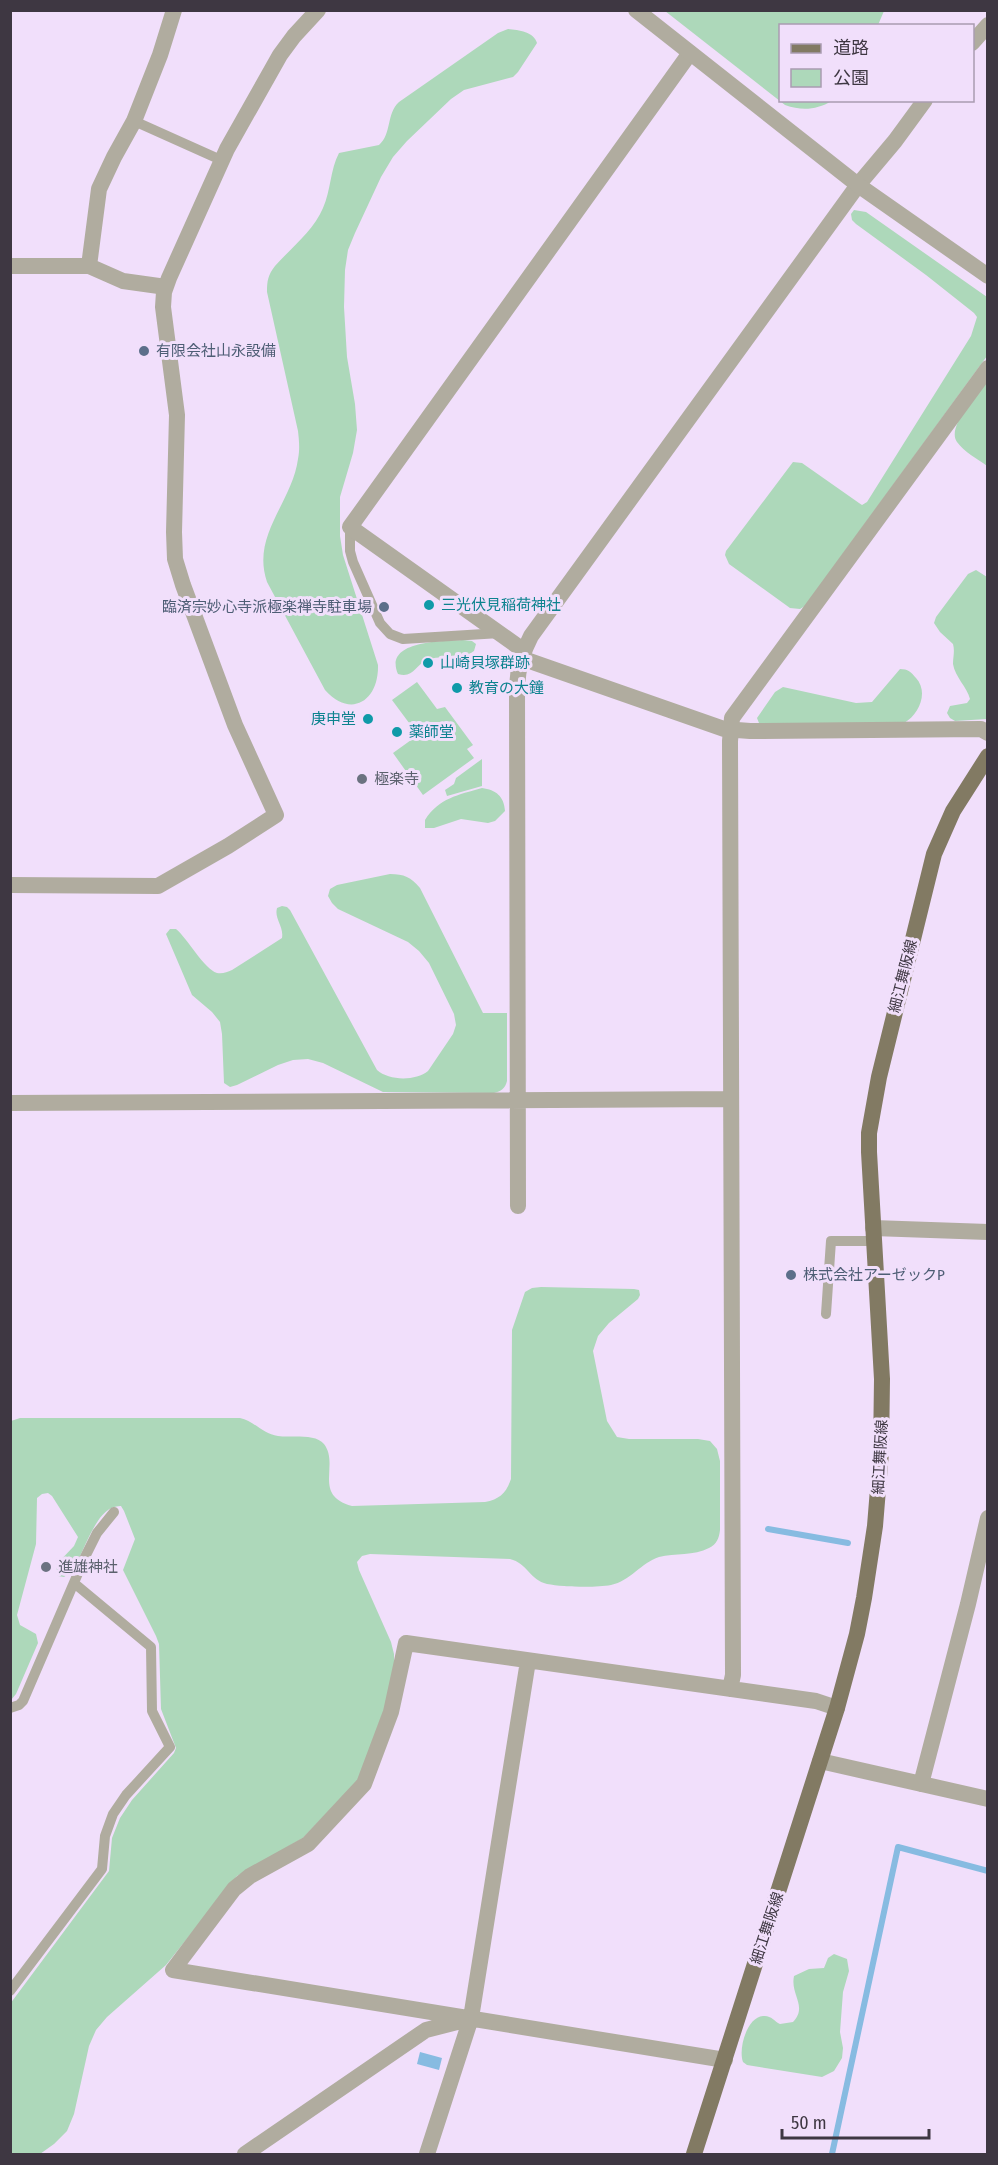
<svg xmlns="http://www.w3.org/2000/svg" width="998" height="2165" viewBox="0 0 998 2165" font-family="'Fira Sans Condensed','Noto Sans JP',sans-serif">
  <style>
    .green { fill: #add8ba }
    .water { fill: #87bbe1 }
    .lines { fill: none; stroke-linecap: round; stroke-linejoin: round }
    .stream { stroke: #87bbe1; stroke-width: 6 }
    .service { stroke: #b0ac9f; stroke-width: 10 }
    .minor { stroke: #b0ac9f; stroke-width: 16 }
    .tertiary { stroke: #b0ac9f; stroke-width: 16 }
    .primary { stroke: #827a63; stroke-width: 16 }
    .service-dot { fill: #5c6f8a; stroke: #f1dffb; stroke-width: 2 }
    .culture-dot { fill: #0f9aa8; stroke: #f1dffb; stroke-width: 2 }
    .worship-dot { fill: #6b7280; stroke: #f1dffb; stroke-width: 2 }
    .labels { text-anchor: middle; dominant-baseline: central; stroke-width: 6; stroke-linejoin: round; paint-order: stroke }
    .service-label { font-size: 15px; fill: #4e5e75; stroke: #f1dffb; text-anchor: start }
    .culture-label { font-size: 15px; fill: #0d838f; stroke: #f1dffb; text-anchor: start }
    .worship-label { font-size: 15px; fill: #5b616d; stroke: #f1dffb; text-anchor: start }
    .street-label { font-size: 15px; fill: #3e3742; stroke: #f1dffb }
  </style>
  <rect width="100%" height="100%" fill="#f1dffb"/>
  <path class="green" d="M 665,11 L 884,11 L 878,25 L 780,26 L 780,100 L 832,101 C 816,110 802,111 785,105 Z
    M 508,29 C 519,30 534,32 537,43 L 518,72 L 513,77 L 464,90 L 451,99 L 407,141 L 393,157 L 381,177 L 355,233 L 348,250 L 345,270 L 344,307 L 347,357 L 355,404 L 357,430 L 353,453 L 340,497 L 340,536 L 343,555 L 378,665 C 379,701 351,719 325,690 L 267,582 C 251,535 292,503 298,459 C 300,449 299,440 298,431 L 267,292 C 267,281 268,275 275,266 C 291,248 314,230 323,208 C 331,190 330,170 339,153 L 379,145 C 392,134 386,114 399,102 L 498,33 Z
    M 854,210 L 866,212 L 987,297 L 987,356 L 805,606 L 800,609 L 790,608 L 729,564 L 725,555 L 726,551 L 793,462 L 802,463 L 859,503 L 862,505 L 867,502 L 971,336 L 977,317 L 974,313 L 926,275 L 856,224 L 852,220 L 851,214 Z
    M 987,381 L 987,466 C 978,459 964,452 957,442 C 946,427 978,394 987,381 Z
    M 976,570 L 987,577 L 987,719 L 955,721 L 950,718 L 947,713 L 950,706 L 967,703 L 970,699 C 967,687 955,677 953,664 C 953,657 955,651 953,644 L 940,632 L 934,623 L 936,617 L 968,574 Z
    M 463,640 L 472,641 L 476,644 L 474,651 C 460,661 443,654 427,660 C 415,665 413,679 398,674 C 383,640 444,641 463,640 Z
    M 900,669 C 908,669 911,672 916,678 C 929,692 919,715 904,723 L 759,723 L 757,718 L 775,692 L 783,687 L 856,703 L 872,702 Z
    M 417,682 L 437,709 L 445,707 L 473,745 L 467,749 L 474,758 L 423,795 L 393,753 L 418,735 L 392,700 Z
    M 482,759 L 482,786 L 447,796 L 445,790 L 454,784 L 456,778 Z
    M 482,788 C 496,790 504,796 505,811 L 495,821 L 488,823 L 461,819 L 434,828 L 425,828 L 425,820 C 439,798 458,795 482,788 Z
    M 390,874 C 404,874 411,877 420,888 L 483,1013 L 507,1013 L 507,1081 C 505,1089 501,1091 494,1093 L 383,1092 L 323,1063 L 308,1059 L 293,1060 L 278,1065 L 237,1085 L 230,1087 L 224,1083 L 222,1034 L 220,1022 L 212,1012 L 192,995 L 166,934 L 170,929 L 176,929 C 188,939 204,969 217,973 C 223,974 227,972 232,970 L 282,938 C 284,926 274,919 277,908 L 282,906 L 287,907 L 290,910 L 377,1070 C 389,1081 416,1081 428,1071 L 453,1034 L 456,1025 L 454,1014 L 429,963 L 419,951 L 408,942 L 338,909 L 332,903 L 328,896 L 330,889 L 337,885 Z
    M 541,1287 L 634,1289 L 639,1290 L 640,1295 L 638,1299 L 609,1323 L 598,1336 L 593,1351 L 607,1421 L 617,1437 L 629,1439 L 698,1439 L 710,1441 L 717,1449 L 720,1461 L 720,1530 C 719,1538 717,1544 709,1548 C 694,1556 675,1553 659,1557 C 641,1563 630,1581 611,1585 C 595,1588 563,1587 547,1584 C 530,1580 527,1563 510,1559 L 370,1554 L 362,1556 L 357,1562 L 359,1570 L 391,1642 L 394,1654 L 394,1666 L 384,1710 L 358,1780 L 303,1838 L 237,1876 L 166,1965 L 107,2017 L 96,2030 L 89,2046 L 74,2114 L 67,2131 L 54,2144 L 40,2154 L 11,2154 L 10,2004 L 109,1871 L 112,1838 L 120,1818 L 132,1800 L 174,1753 L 176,1748 L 161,1709 L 159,1644 L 156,1636 L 123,1570 L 135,1539 L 124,1511 L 121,1506 C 91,1505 84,1567 64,1577 L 58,1576 L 56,1565 L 74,1546 L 78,1537 L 52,1496 L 48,1493 L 42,1494 L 37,1498 L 36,1544 L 17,1615 L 20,1625 L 36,1634 L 38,1643 L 16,1694 L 11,1700 L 11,1421 L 20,1418 L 240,1418 C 254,1421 263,1434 278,1436 C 290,1438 315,1433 324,1444 C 340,1465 312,1495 352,1506 L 485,1502 C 500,1499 506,1493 511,1479 L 512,1330 L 525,1292 L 532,1288 Z
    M 834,1954 L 847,1959 L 849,1971 L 843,1992 L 840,2032 L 843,2048 L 842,2058 L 834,2071 L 822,2077 L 747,2065 L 743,2062 C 738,2049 747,2017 763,2016 C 771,2015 774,2021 780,2024 L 793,2022 C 808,2006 790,1995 794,1976 L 809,1969 L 824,1968 L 828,1958 Z"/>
  <path class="water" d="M 420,2052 L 442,2058 L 439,2070 L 417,2064 Z"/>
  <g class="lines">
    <path class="stream" d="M 768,1529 L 848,1543
      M 832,2154 L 898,1847 L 988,1871"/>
    <path class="service" d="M 134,121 L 221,160
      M 350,527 L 350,551 L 353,562 L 380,623 L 390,634 L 403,639 L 500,633
      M 826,1314 L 831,1241 L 874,1241
      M 10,1708 L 19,1705 L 23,1701 L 85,1557 L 97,1533 L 114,1512
      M 10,1991 L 102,1869 L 105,1836 L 113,1814 L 126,1795 L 170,1747 L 152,1711 L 151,1647 L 74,1583"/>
    <path class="minor" d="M 972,43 L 988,25
      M 10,266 L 89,266 L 123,281 L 166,287
      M 89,266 L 99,189 L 114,157 L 134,121 L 160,55 L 174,10
      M 523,650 L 350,527 L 690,53
      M 521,658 L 724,729 L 750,731 L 981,729 L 988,733
      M 10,885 L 158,886 L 228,846 L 276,815 L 235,725 L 183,585 L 175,559 L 174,532 L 177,415 L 163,307 L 164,292 L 169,278 L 227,149 L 280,55 L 294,36 L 318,10
      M 10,1103 L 731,1099
      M 518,1206 L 517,686 C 518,667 522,653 531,636 L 858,185 L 895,141 L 925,100
      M 873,1228 L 988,1232
      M 730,1689 L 733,1675 L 730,741 L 732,718 L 988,368
      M 820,1761 L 988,1799
      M 921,1784 L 968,1604 L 988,1518
      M 725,2060 L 173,1970 L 234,1889 L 250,1876 L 308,1844 L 364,1784 L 391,1712 L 406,1643 L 816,1701 L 837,1708
      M 245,2154 L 426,2030 L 465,2020
      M 427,2154 L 471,2018 L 528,1661"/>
    <path class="tertiary" d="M 636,10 L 858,185 L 988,276"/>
    <path class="primary" d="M 694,2154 L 837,1708 L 857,1634 L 864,1598 L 875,1526 L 881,1452 L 882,1379 L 869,1152 L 869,1133 L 879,1077 L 934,854 L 953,811 L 988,756"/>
  </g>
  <g class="service-dot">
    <circle cx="144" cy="351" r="6"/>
    <circle cx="384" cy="607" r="6"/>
    <circle cx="791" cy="1275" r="6"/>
  </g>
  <g class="culture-dot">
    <circle cx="429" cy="605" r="6"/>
    <circle cx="428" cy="663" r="6"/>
    <circle cx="457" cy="688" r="6"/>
    <circle cx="368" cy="719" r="6"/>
    <circle cx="397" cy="732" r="6"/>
  </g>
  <g class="worship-dot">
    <circle cx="362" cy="779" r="6"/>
    <circle cx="46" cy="1567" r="6"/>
  </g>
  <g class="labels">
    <g class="service-label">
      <text x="156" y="351">有限会社山永設備</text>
      <text x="372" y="607" text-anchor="end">臨済宗妙心寺派極楽禅寺駐車場</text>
      <text x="803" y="1275">株式会社アーゼックP</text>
    </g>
    <g class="culture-label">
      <text x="441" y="605">三光伏見稲荷神社</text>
      <text x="440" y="663">山崎貝塚群跡</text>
      <text x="469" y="688">教育の大鐘</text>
      <text x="356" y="719" text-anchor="end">庚申堂</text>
      <text x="409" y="732">薬師堂</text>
    </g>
    <g class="worship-label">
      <text x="374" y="779">極楽寺</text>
      <text x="58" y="1567">進雄神社</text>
    </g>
    <g class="street-label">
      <text transform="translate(903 976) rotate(-76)">細江舞阪線</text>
      <text transform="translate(880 1457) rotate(-87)">細江舞阪線</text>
      <text transform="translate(767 1928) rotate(-72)">細江舞阪線</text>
    </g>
  </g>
  <rect width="998" height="2165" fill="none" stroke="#3e3742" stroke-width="24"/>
  <rect x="779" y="24" width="195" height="78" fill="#f1dffb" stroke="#a99cb1" stroke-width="1.5"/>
  <rect x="791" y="44" width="30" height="9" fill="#827a63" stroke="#a99cb1" stroke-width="1.5"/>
  <text x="833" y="54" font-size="18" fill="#3e3742">道路</text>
  <rect x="791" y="69" width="30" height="18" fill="#add8ba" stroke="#a99cb1" stroke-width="1.5"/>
  <text x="833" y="84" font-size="18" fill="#3e3742">公園</text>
  <path d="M782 2129v9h147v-9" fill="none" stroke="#3e3742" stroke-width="3"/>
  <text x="791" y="2129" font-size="18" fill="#3e3742" stroke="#f1dffb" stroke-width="4.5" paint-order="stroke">50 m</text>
</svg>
